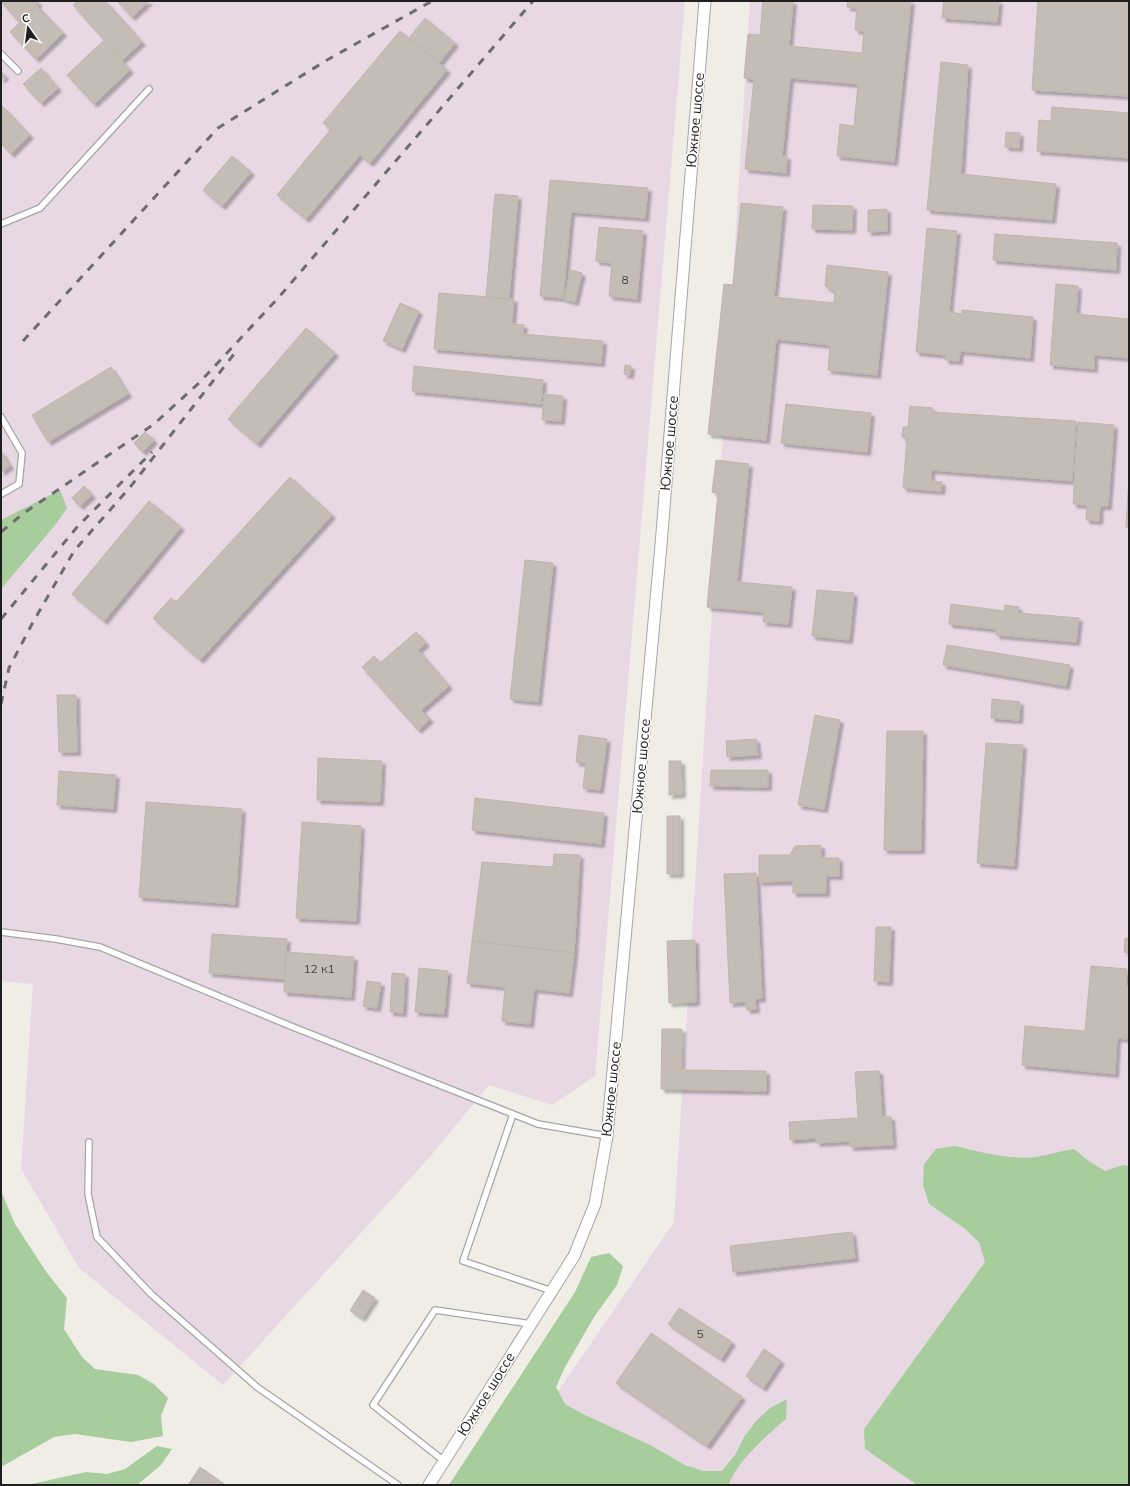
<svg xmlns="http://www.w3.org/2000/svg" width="1130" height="1486" viewBox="0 0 1130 1486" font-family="Mulish,sans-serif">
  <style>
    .industrial { fill: #e8d8e4 }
    .forest { fill: #a8cd9c }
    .building { fill: #c4bcb5; stroke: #c0b5a9; filter: url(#shadow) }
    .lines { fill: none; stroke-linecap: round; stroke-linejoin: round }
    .service-casing { stroke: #a6a6a6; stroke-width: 8 }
    .minor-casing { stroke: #a6a6a6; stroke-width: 13 }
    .service { stroke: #fff; stroke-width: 5.5 }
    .minor { stroke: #fff; stroke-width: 11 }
    .rail { stroke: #6d6d6d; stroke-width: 3; stroke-dasharray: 8 8; stroke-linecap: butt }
    .labels { text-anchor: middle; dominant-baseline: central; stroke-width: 3; stroke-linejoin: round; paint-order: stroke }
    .number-label { font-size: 12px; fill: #484644 }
    .street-label { font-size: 14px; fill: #1f1f1f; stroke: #fff }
  </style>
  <defs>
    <filter id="shadow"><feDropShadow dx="3.5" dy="3.5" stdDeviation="1" flood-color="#0004"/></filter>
  </defs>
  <rect width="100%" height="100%" fill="#efede6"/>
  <path class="industrial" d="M 1,1 L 685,1 L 595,1076 L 552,1105 L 489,1085 L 429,1158 L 223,1385 L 79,1268 L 21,1169 L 33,984 L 1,981 Z
    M 750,1 L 1129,1 L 1129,1485 L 494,1485 L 674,1222 Z"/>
  <path class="forest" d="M 60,490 L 67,508 L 56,524 L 1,589 L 1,520 Z
    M 955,1146 C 981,1152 1008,1160 1035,1157 C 1048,1155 1061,1151 1074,1149 L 1089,1161 L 1105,1171 L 1123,1165 L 1129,1166 L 1129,1485 L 917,1485 L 865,1449 L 864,1429 L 985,1262 L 979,1242 L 964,1228 L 929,1204 L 923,1185 L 924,1164 L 936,1149 Z
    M 1,1191 L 15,1224 L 47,1273 L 67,1298 L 64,1329 L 82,1357 L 95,1369 L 138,1375 L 154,1384 L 168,1398 L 161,1416 L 163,1436 L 131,1442 L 75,1434 L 54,1437 L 1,1467 Z
    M 609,1253 L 623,1266 L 617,1285 L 594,1317 L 564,1369 L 556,1387 L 565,1404 L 583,1414 L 652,1446 L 685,1465 L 703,1471 L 722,1471 L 735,1455 L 744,1437 L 756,1421 L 770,1408 L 787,1399 L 786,1419 C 769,1433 735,1463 729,1485 L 449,1485 L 575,1292 L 591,1257 Z
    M 157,1446 L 172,1449 L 161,1465 L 137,1485 L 27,1485 L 86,1472 L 107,1474 L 125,1469 Z"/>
  <path class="building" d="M 1,1 L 37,1 L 39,3 L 18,21 Z
    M 78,1 L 105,1 L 142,42 L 122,60 L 73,5 Z
    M 117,1 L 149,1 L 132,17 Z
    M 763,1 L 793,1 L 789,46 L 862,53 L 864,31 L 855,30 L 857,8 L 847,7 L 848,1 L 911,1 L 894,162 L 837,156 L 840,124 L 854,126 L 858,84 L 790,78 L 782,156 L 787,156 L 786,173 L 745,169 L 754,79 L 744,78 L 748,34 L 760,35 Z
    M 944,1 L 999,1 L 997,22 L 942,18 Z
    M 1038,1 L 1129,1 L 1129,96 L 1032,90 Z
    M 37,6 L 63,33 L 36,59 L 10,32 Z
    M 425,18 L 455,43 L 439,63 L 409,38 Z
    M 400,31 L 447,70 L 370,163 L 360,155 L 306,219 L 277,195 L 331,129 L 323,123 Z
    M 103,41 L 130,70 L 94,104 L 67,75 Z
    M 941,62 L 968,65 L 961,174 L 1056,184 L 1052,220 L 927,210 Z
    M 41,68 L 58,88 L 41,103 L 23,84 Z
    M 1,71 L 5,76 L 1,80 Z
    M 1,105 L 30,135 L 11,154 L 1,143 Z
    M 1052,107 L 1129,113 L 1129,158 L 1037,151 L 1039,120 L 1051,121 Z
    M 1006,132 L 1020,133 L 1019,148 L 1005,147 Z
    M 232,156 L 251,172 L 222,206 L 203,190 Z
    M 550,180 L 648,188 L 645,218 L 571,212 L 563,298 L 540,296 Z
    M 495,194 L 518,196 L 509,299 L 486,297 Z
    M 741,203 L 783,207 L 774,297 L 834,303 L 835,292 L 825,286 L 827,265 L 888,272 L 877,375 L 828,370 L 830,345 L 776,339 L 766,440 L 708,434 L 724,284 L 733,285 Z
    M 813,205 L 853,206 L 852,230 L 812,229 Z
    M 887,209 L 887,231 L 868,232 L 868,210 Z
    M 599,227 L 643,231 L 637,299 L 609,296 L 612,263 L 596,261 Z
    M 927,228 L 957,231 L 949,312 L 962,314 L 962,310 L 1033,317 L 1030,358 L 960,351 L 959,361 L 945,360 L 946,355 L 916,352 Z
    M 995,234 L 1117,243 L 1116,270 L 993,260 Z
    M 571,270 L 582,273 L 575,302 L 564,299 Z
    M 1056,284 L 1078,286 L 1076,314 L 1129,319 L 1129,358 L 1094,355 L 1094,369 L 1050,365 Z
    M 439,293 L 514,299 L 512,324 L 524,325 L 523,334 L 603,341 L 601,363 L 434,349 Z
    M 400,303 L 419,311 L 402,349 L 383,341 Z
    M 306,328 L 335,353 L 257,444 L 228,419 Z
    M 625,365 L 631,366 L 630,375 L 624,374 Z
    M 414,366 L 543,380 L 541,404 L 412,391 Z
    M 111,367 L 128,394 L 48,442 L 32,415 Z
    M 544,394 L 563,396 L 561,421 L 542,420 Z
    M 786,404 L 871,413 L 867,452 L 781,443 Z
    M 910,406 L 933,408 L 932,412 L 1076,421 L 1072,481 L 931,470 L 931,481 L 942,482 L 941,491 L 903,488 L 907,438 L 902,437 L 903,427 L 908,427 Z
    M 1078,422 L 1114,425 L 1108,506 L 1100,506 L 1099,521 L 1086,520 L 1087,505 L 1073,504 Z
    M 145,432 L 154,440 L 143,452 L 134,443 Z
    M 1,451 L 10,466 L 1,472 Z
    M 716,460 L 749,464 L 737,582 L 792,587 L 788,624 L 763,622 L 764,612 L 707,607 L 718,493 L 712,492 Z
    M 290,477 L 332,515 L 200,660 L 153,618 L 171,598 L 176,602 Z
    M 1129,477 L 1129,527 L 1126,527 Z
    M 84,486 L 92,495 L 80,506 L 72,498 Z
    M 149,501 L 181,527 L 104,621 L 72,594 Z
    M 525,560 L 553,563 L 538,702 L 510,699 Z
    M 817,590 L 854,593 L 849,640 L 812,636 Z
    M 951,604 L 1004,611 L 1005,605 L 1019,607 L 1018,613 L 1079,618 L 1076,642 L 996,635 L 996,629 L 949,624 Z
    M 416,632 L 426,643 L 418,650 L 449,686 L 421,710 L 430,719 L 418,730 L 362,667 L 374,656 L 380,663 Z
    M 947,645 L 1070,665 L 1066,686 L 943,665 Z
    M 57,695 L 76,695 L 77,752 L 59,752 Z
    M 992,699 L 1020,702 L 1019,720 L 991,718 Z
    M 815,715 L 840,720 L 824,809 L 798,805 Z
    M 887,731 L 923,731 L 921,850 L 884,850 Z
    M 579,735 L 607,739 L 600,790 L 583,788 L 586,763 L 576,762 Z
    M 756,739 L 758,755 L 727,757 L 726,741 Z
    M 986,743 L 1023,745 L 1014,866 L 977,863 Z
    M 318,758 L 382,761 L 380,802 L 317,800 Z
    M 669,761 L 681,761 L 682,794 L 669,795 Z
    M 711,770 L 768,770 L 768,787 L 710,786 Z
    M 59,771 L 116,775 L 113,809 L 57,805 Z
    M 475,798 L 604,813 L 601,844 L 472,830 Z
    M 146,802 L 242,809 L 235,904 L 139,897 Z
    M 667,816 L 680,816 L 680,874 L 667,874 Z
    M 302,822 L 361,826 L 356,921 L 296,918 Z
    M 821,845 L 821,858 L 839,858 L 839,876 L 826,876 L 826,893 L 793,893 L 793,881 L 759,882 L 759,855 L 790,855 L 795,846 Z
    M 554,854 L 580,855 L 574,953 L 472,941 L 482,862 L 553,867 Z
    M 756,873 L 762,998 L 755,999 L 756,1009 L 747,1010 L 746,1002 L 730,1003 L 724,874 Z
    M 876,927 L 891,927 L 889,982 L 874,981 Z
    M 212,934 L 287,939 L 284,979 L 209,973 Z
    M 1125,938 L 1129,938 L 1129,953 L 1124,952 Z
    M 695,940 L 696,1002 L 669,1003 L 667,941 Z
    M 472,941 L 574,953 L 569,993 L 534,989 L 530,1024 L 502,1021 L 505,987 L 467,983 Z
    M 286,952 L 354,957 L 351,997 L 284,992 Z
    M 1091,966 L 1127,969 L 1126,985 L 1129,986 L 1129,1030 L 1127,1029 L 1127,1039 L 1117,1038 L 1115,1074 L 1022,1065 L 1025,1026 L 1085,1031 Z
    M 419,968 L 448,971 L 444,1014 L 415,1012 Z
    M 392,973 L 405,974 L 403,1013 L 390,1012 Z
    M 367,981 L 381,983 L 377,1008 L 363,1006 Z
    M 662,1029 L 682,1029 L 681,1070 L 766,1071 L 766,1091 L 661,1089 Z
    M 879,1071 L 882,1117 L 891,1117 L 893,1145 L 850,1147 L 850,1141 L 817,1143 L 816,1138 L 790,1140 L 789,1122 L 858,1118 L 855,1072 Z
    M 852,1232 L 855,1258 L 733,1272 L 730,1246 Z
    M 363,1290 L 375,1298 L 362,1318 L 350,1311 Z
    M 679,1308 L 732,1342 L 721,1359 L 668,1324 Z
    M 651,1333 L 742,1397 L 707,1446 L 616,1383 Z
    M 764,1349 L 781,1361 L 763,1388 L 746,1376 Z
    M 200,1467 L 224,1484 L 223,1485 L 188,1485 Z"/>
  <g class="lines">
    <g class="service-casing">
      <path id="service" d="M 1,54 L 18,71
        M 1,224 L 40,208 L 149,89
        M 1,417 L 22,453 L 19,484 L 1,494
        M 1,932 L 56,939 L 100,947 L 293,1027 L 538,1124 L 607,1136
        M 513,1114 L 463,1261 L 552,1291
        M 89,1142 L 88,1194 L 97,1237 L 151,1294 L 257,1387 L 398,1485
        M 444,1461 L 373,1405 L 435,1310 L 531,1324"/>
    </g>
    <g class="minor-casing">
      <path id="minor" d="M 429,1485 L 574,1256 L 595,1204 L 607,1136 L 661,545 L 705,1"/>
    </g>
    <use href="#service" class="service"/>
    <use href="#minor" class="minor"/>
    <path class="rail" d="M 23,341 L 218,128 L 327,60 L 432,1
      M 1,532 L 24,513 L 154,424 L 199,383 L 279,297 L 533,1
      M 1,619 L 78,526 L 152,452
      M 1,704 L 9,668 L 32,624 L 74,551 L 131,486 L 238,349"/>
  </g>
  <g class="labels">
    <g class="number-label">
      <text x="625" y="279">8</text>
      <text x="319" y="968">12 к1</text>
      <text x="700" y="1333">5</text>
    </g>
    <g class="street-label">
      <text transform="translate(695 120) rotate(-85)">Южное шоссе</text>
      <text transform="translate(669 443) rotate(-85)">Южное шоссе</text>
      <text transform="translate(641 766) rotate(-85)">Южное шоссе</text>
      <text transform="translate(611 1089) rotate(-84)">Южное шоссе</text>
      <text transform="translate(486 1394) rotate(-58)">Южное шоссе</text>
    </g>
  </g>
  <rect width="1130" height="1486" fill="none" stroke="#1f1f1f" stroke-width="4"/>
  <g transform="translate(28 28) rotate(346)" stroke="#ffffff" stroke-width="3" paint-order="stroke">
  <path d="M0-3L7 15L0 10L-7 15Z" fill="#1f1f1f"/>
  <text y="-6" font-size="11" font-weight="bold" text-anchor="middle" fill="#1f1f1f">С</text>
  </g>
</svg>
